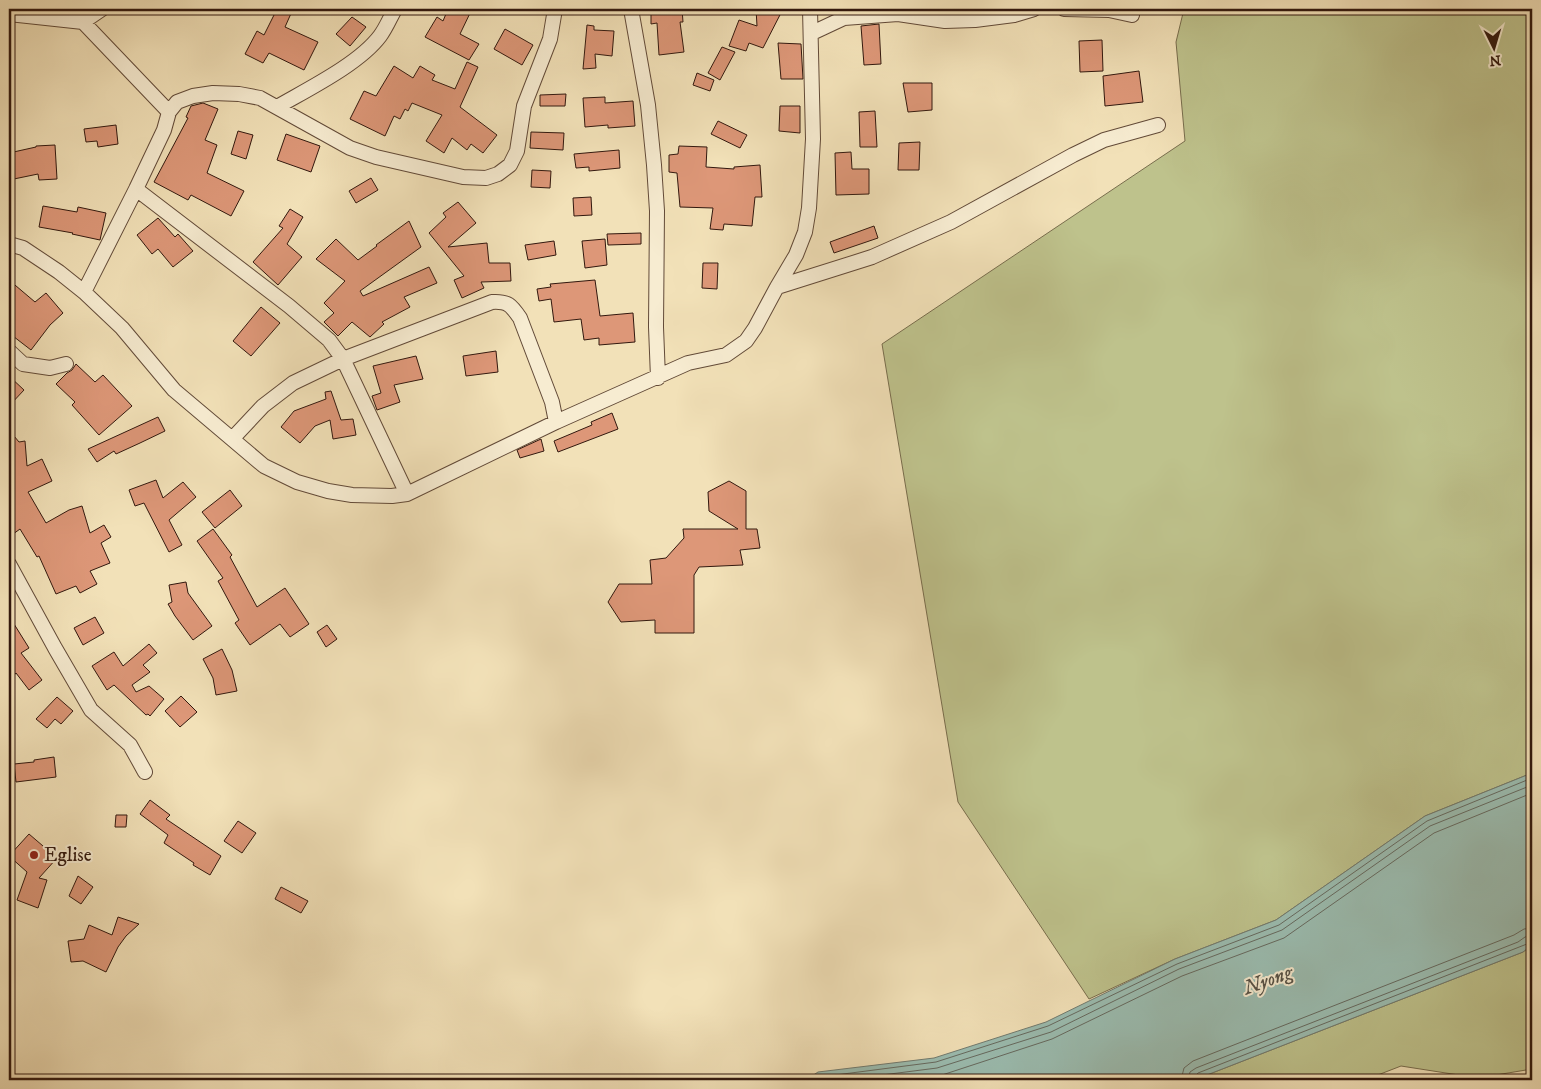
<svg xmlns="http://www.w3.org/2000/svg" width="1541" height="1089" viewBox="0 0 1541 1089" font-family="'IM FELL DW Pica',serif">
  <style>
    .green { fill: #bec28c; stroke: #786d4d }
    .water { fill: #9bbdb1; stroke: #717b70 }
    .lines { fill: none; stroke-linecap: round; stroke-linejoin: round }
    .shore { stroke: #666a60; stroke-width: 1 }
    .building { fill: #dd9778; stroke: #32180e }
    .minor-casing { stroke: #624a38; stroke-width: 16 }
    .minor { stroke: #f7ecd1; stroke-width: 14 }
    .poi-dot { fill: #8f2418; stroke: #f7ecd1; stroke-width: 2 }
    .labels { text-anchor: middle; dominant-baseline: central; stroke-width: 4; stroke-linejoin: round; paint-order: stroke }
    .poi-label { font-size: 19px; fill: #32180e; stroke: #f7ecd1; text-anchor: start }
    .water-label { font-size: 20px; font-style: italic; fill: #575247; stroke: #f7ecd1 }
  </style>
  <rect width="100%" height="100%" fill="#f2e1b8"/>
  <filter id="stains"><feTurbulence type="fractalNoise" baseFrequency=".004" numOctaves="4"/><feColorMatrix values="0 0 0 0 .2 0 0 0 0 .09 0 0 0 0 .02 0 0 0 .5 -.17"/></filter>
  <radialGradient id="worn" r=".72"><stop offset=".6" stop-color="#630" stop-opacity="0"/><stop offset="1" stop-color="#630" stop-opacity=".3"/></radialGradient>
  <path class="green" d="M 1184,9 L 1532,9 L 1532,773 L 1425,816 L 1276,920 L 1175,959 L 1089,999 L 958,802 L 882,344 L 1185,141 L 1176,42 Z
    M 1532,945 L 1532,1069 L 1478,1078 L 1401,1066 L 1365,1080 L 1194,1080 L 1523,952 Z"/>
  <path class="water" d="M 1532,773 L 1532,945 L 1523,952 L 1194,1080 L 806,1080 L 818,1072 L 934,1058 L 1046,1022 L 1175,959 L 1276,920 L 1425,816 Z"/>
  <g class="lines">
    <path class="shore" d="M 815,1080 L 820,1077 L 936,1062 L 1048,1026 L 1177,964 L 1279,925 L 1427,821 L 1532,778
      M 843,1080 L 937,1068 L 1051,1032 L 1179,969 L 1282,930 L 1430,826 L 1532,785
      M 904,1080 L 939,1076 L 1052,1039 L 1182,976 L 1284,938 L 1434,833 L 1532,793
      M 1181,1080 L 1184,1068 L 1193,1061 L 1514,935 L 1524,929 L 1532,928
      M 1188,1080 L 1190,1072 L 1196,1068 L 1518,942 L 1525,937 L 1532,935
      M 1195,1080 L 1195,1076 L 1198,1073 L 1532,942"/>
  </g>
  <path class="building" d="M 277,9 L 293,9 L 285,27 L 318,42 L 304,70 L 269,53 L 263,63 L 245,54 L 257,31 L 264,35 Z
    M 448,9 L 472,9 L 460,34 L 479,44 L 469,60 L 425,37 L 437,17 L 443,21 Z
    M 651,9 L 682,9 L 683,22 L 680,22 L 684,52 L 659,55 L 657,23 L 651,24 Z
    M 756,9 L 783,9 L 763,48 L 749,43 L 746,51 L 729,46 L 739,20 L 757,26 Z
    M 352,17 L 366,27 L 350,46 L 336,34 Z
    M 879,24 L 881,64 L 864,65 L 861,26 Z
    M 587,25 L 594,26 L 594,30 L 614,31 L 612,56 L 595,54 L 596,68 L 583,69 Z
    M 505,29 L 533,45 L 522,65 L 494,49 Z
    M 1102,40 L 1103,71 L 1080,72 L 1079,41 Z
    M 778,43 L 801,44 L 803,79 L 781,79 Z
    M 722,47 L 735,52 L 720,80 L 708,73 Z
    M 467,62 L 478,67 L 460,107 L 497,135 L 483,153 L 471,144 L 467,150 L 452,138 L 444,153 L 426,141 L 442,115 L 412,103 L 408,111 L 405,109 L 400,119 L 394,116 L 385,136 L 350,119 L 364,91 L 376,96 L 394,66 L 413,78 L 420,66 L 435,75 L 432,80 L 455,89 Z
    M 1139,71 L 1143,102 L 1105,106 L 1103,76 Z
    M 697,73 L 714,80 L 710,91 L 693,85 Z
    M 903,83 L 932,83 L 932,110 L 908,112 Z
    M 566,94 L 565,106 L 540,106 L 540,95 Z
    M 605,97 L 605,103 L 633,101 L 635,126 L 608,128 L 608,125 L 585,127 L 583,98 Z
    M 203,103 L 218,109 L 205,140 L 217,145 L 207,173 L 244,191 L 231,216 L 191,195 L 188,200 L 154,182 L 188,118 L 186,117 L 191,106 Z
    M 780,106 L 800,106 L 800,133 L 779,131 Z
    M 875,111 L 877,147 L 860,147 L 859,112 Z
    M 718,121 L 747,135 L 740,148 L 711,134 Z
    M 116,125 L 118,144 L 98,147 L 97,141 L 86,142 L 84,129 Z
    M 238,131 L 253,135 L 246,159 L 231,154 Z
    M 531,132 L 564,133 L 563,150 L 530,148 Z
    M 286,134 L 320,146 L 311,172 L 277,160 Z
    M 920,142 L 919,170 L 898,170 L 899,143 Z
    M 55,145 L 57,179 L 39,180 L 38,174 L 9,180 L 9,153 L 36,147 L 36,146 Z
    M 679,146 L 707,147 L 706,167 L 734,169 L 734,167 L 760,165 L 762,197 L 755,197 L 752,226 L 724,224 L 723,230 L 710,229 L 713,208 L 680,207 L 677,173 L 669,172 L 669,155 L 678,154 Z
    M 619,150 L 620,168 L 589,171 L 589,167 L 576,168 L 574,154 Z
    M 851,152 L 852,169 L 869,169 L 869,194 L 836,195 L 835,153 Z
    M 532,170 L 551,171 L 550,188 L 531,187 Z
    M 371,178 L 378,190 L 356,203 L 349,191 Z
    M 591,197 L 592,215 L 574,216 L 573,198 Z
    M 458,202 L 476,223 L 448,247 L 487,243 L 489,263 L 510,263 L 511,281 L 481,282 L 484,288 L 462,298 L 454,280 L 464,276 L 429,233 L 446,217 L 443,213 Z
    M 43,206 L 77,212 L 78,207 L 106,213 L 100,240 L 72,234 L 73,233 L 39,227 Z
    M 290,209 L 303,217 L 287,244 L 302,257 L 278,285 L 253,262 L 283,228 L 279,226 Z
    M 158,218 L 175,237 L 178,234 L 193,251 L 173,267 L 158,249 L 152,254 L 137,235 Z
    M 409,221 L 421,247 L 360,291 L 363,296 L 429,267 L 437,283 L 404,297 L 410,307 L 382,322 L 384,324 L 370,337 L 352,322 L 338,336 L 324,322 L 334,313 L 324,303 L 345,281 L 316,259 L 336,239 L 358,260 L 377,246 L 376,245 Z
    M 874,226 L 878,238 L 834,253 L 830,242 Z
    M 641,233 L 641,244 L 608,245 L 607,234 Z
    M 605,239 L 607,265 L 585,268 L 582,241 Z
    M 554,241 L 556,255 L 528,260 L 525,245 Z
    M 703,263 L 718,263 L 717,289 L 702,288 Z
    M 9,280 L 35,302 L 46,293 L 63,313 L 50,325 L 31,350 L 9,333 Z
    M 595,280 L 600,316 L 633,313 L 635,342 L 599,345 L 599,338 L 584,340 L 581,319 L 554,322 L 551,299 L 539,301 L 537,289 L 551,287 L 550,284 Z
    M 261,307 L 280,323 L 251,356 L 233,341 Z
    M 496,351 L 498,372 L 466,376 L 463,356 Z
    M 416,356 L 423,379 L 394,385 L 400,402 L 377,410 L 372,396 L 381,393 L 373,366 Z
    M 76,364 L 95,382 L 103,375 L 132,406 L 99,435 L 72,405 L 75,402 L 56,384 L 67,373 L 72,370 Z
    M 9,376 L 24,390 L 9,406 Z
    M 331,391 L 341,420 L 353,419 L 356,435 L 333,439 L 330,420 L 315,426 L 300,443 L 281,427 L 294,411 L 326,399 L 325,392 Z
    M 612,413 L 618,429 L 558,452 L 554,441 L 592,425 L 591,422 Z
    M 158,417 L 165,431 L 140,443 L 116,454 L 114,451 L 97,462 L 88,449 Z
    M 9,430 L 19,442 L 25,441 L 27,466 L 42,459 L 52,481 L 28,492 L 46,523 L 69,510 L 82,506 L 90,533 L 104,525 L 111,537 L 101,543 L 110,563 L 90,571 L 97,584 L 80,593 L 76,586 L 56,594 L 39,556 L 37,557 L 20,529 L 9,537 Z
    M 541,439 L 544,451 L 520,458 L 517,450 Z
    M 156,480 L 163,498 L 183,482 L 196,497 L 169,520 L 182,545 L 169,552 L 144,503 L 135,506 L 129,490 Z
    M 729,481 L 746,491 L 746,529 L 757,529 L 760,548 L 740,550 L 743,565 L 699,567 L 694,575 L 694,633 L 655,633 L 655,620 L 621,622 L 608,602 L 619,584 L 652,584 L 650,560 L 666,558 L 684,538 L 683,529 L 738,529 L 709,511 L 708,492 Z
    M 230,490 L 242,506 L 215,528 L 202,512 Z
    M 213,529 L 232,555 L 230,557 L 257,607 L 285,588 L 309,624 L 290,637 L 280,624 L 250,645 L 235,623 L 239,620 L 218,581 L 223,578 L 197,541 Z
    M 186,582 L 188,593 L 212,626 L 193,640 L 175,616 L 168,604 L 172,602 L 169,585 Z
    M 9,616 L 29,648 L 21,653 L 42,680 L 29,690 L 16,673 L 9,681 Z
    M 95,617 L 104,633 L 83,645 L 74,628 Z
    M 327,625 L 337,639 L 326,647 L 317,632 Z
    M 149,644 L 157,653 L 143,665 L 150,672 L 132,685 L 136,692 L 149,686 L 164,699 L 150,716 L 148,714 L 146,715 L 114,685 L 107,690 L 92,666 L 114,652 L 123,666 Z
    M 222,649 L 232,670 L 237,691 L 216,695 L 213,678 L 203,659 Z
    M 181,696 L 197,712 L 180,727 L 165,711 Z
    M 57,697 L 73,711 L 61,724 L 55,719 L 47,728 L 36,719 Z
    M 54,757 L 56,777 L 16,782 L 14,764 L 34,762 L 34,760 Z
    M 150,800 L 170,815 L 166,819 L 221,856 L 210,875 L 193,865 L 194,863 L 164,843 L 168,835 L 140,814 Z
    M 116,815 L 127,815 L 126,827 L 115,827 Z
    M 238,821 L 256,833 L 242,853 L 224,841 Z
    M 29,834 L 57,858 L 39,878 L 47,880 L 38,908 L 17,900 L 27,872 L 9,856 Z
    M 78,876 L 93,887 L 81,904 L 69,896 Z
    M 281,887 L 308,901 L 301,913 L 275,899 Z
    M 118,917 L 139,924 L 126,936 L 118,947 L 106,972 L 83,961 L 71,962 L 68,941 L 84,939 L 89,925 L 112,935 Z"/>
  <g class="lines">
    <g class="minor-casing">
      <path id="minor" d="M 631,9 L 648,105 L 654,165 L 657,211 L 656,327 L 658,378
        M 1064,9 L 1109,10 L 1132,15
        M 9,14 L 83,22 L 169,112
        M 83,22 L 102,9
        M 812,33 L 844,18 L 898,14 L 945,21 L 975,20 L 1014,15 L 1034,9
        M 277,107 C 308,89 359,64 380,36 C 386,28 390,18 395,9
        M 136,189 L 289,306 L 329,340 L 343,359 L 407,494
        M 9,244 L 23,248 L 59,272 L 84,292 L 122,328 L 174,390 L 264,466 L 297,482 L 328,491 L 352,495 L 392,496 L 407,494 L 556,422 L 688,363 L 726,355 L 746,341 L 755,328 L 777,287 L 796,255 L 805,232 L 809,208 L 813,139 L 810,9
        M 777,287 L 872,257 L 951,222 L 1073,155 L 1104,140 L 1158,125
        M 84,292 L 136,189 L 164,130 L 169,112 L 177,102 L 193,96 L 213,93 L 239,94 L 260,98 L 350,148 L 376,157 L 463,177 L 486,178 L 498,174 L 510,165 L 517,151 L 524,106 L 550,39 L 555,9
        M 9,351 L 23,364 L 50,368 L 66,364
        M 233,438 L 263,406 L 293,383 L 343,359 L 492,302 C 508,301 511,305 520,318 L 552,402 L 556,422
        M 9,564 L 55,648 L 91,710 L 130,745 L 145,772"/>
    </g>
    <use href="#minor" class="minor"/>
  </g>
  <circle class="poi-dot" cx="34" cy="855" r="5"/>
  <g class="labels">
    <g class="poi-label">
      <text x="44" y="855">Eglise</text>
    </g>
    <g class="water-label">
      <text transform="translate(1268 981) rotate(-20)">Nyong</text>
    </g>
  </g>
  <rect width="1541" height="1089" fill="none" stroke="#f2e1b8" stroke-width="30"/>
  <rect x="10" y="10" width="1521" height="1069" fill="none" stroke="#32180e" stroke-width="2.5"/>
  <rect x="15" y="15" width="1511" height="1059" fill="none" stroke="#32180e"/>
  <g transform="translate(1494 48) rotate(175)" stroke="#f7ecd1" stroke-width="4" paint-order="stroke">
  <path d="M0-4L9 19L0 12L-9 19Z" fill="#32180e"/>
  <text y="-8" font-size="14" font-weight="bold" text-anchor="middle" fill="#32180e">N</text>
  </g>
  <rect width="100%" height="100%" filter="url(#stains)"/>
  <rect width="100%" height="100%" fill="url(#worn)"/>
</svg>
